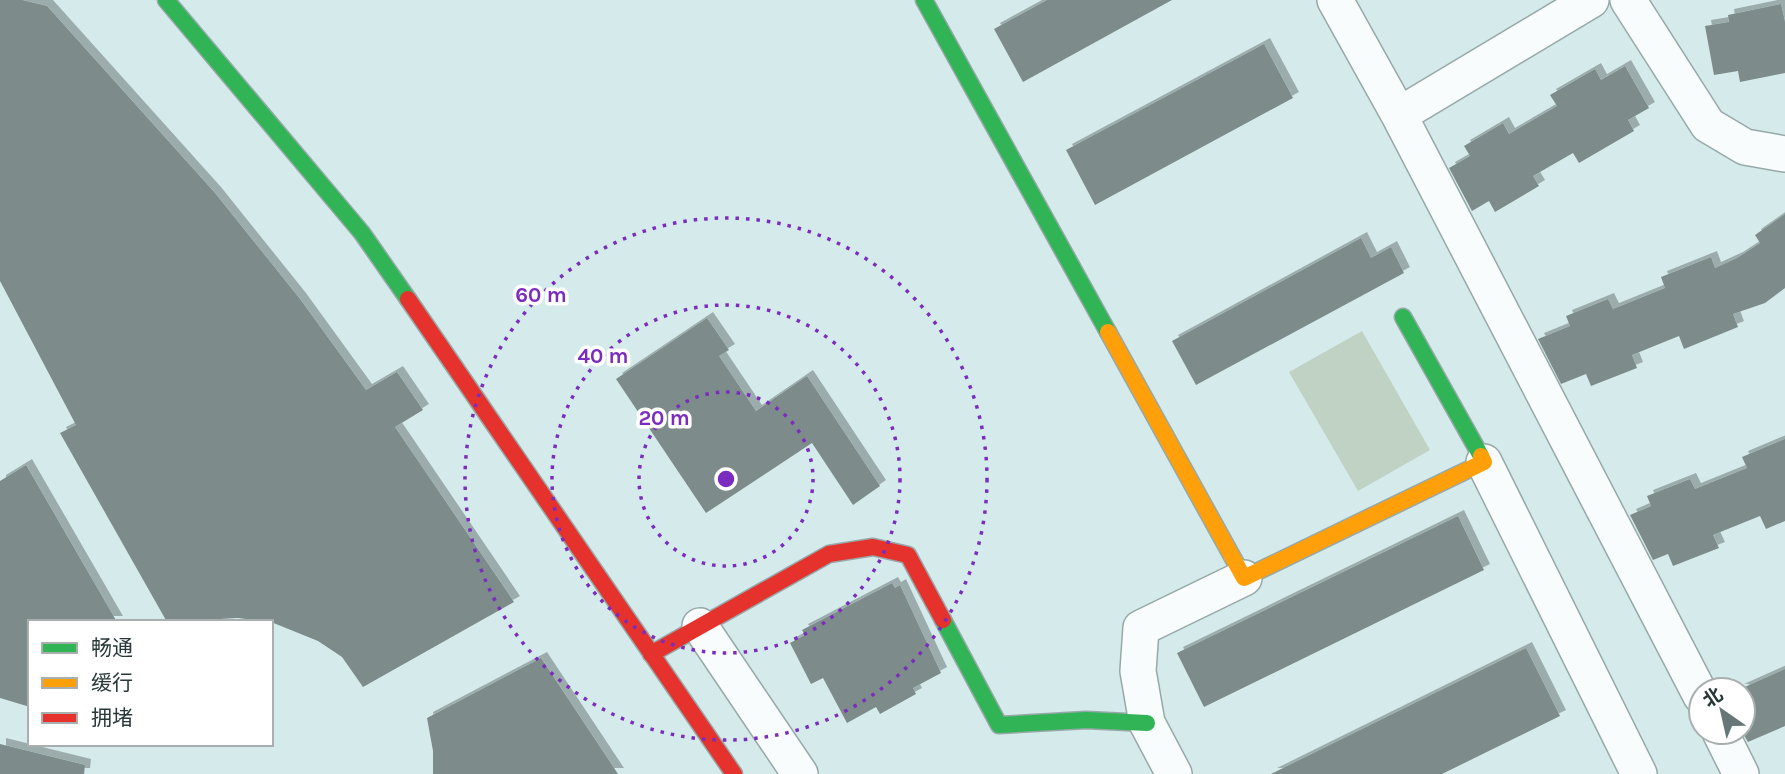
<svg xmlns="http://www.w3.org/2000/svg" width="1785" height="774" viewBox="0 0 1785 774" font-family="Karla,'Noto Sans SC',sans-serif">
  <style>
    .green { fill: #c0d2c3 }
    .building { fill: #7d8c8a; filter: url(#shadow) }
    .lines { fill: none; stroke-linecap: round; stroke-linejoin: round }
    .street-casing { stroke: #97a8a8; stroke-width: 38 }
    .fast-casing { stroke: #97a8a8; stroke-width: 19 }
    .slow-casing { stroke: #97a8a8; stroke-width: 19 }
    .jam-casing { stroke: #97a8a8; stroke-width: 19 }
    .street { stroke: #f9fcfc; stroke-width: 35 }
    .fast { stroke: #30b455; stroke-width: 16 }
    .slow { stroke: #ff9f0a; stroke-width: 16 }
    .jam { stroke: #e5322d; stroke-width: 16 }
    .ring { fill: none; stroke: #7b2cbf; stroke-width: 3.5; stroke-dasharray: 3.5 7 }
    .centre { fill: #7b2cbf; stroke: #fff; stroke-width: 3.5 }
    .ring-label { font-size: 21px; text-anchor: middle; font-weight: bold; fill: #7b2cbf; stroke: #fff; stroke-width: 7; stroke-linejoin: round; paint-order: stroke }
  </style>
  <defs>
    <filter id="shadow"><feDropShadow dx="6" dy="-6" stdDeviation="0" flood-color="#0004"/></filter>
  </defs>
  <rect width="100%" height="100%" fill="#d5ebeb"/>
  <path class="green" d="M 1362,331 L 1430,450 L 1358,491 L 1289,372 Z"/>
  <path class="building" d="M 0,0 L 22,0 L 47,6 L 215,193 L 300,299 L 366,390 L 397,372 L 423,410 L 395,427 L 514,602 L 363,687 L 342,657 L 318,641 L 271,622 L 238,618 L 167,622 L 60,433 L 76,425 L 0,281 Z
    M 1047,0 L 1172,0 L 1023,82 L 994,29 Z
    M 1781,4 L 1785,22 L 1785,73 L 1740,82 L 1738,71 L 1714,75 L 1705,26 L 1729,22 L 1728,15 Z
    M 1264,44 L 1293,98 L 1095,205 L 1066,150 Z
    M 1625,66 L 1649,108 L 1628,120 L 1634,131 L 1579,163 L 1573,153 L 1533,176 L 1539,186 L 1495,212 L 1489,201 L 1472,211 L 1449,168 L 1470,156 L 1464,146 L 1503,123 L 1509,134 L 1557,106 L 1550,95 L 1595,69 L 1601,80 Z
    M 1785,214 L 1785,288 L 1765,303 L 1733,314 L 1738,327 L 1684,349 L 1679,336 L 1632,355 L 1637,368 L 1591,386 L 1586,374 L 1561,384 L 1538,339 L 1570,326 L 1566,316 L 1608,299 L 1613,309 L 1665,288 L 1661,277 L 1711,257 L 1715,268 L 1737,258 L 1760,243 L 1755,235 Z
    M 1361,238 L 1371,258 L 1391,247 L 1404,273 L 1196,385 L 1172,341 Z
    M 707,318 L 729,350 L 719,356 L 756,411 L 807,376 L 880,486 L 853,505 L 812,443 L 706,513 L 616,379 Z
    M 1785,439 L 1785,521 L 1766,529 L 1760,516 L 1713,535 L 1719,548 L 1673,566 L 1668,554 L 1653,560 L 1630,515 L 1651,506 L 1647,496 L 1690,479 L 1695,489 L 1747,468 L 1742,457 Z
    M 26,465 L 117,622 L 30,622 L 30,707 L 0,698 L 0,481 Z
    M 1458,516 L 1484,570 L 1204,707 L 1177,653 Z
    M 892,583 L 895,588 L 900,585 L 941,673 L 913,688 L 916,694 L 880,714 L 876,707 L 847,723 L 823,678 L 811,684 L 790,643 L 805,635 L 802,630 Z
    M 1526,648 L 1560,716 L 1442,774 L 1271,774 Z
    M 541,658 L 618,774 L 433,774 L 433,751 L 427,718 Z
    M 1785,669 L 1785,726 L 1748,742 L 1742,732 L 1743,690 L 1738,690 Z
    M 0,744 L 85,765 L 84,774 L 0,774 Z"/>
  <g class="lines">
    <g class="street-casing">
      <path id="street" d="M 1335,0 L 1399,115 L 1591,0
        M 1628,0 L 1708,125 L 1745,147 L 1785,154
        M 1399,115 L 1701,696
        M 1484,462 L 1639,774
        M 700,626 L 800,774
        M 1720,732 L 1741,774
        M 1174,774 L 1147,723 L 1138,671 L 1141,628 L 1244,578"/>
    </g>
    <g class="fast-casing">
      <path id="fast" d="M 166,0 L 362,233 L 408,299
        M 924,0 L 1108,332
        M 1403,317 L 1481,456
        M 943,620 L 999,725 L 1086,720 L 1147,723"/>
    </g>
    <g class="slow-casing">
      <path id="slow" d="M 1108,332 L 1244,578 L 1484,462 L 1481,456"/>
    </g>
    <g class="jam-casing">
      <path id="jam" d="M 408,299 L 734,774
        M 651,654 L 829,554 L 873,547 L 908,555 L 943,620"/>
    </g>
    <use href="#street" class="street"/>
    <use href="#fast" class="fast"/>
    <use href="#slow" class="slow"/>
    <use href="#jam" class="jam"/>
  </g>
  <g class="ring">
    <circle cx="726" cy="479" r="87"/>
    <circle cx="726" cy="479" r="174"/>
    <circle cx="726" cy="479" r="261"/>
  </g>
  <circle cx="726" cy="479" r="10" class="centre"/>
  <g class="ring-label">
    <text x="541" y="302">60 m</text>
    <text x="603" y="363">40 m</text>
    <text x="664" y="425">20 m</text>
  </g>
  <rect x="28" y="620" width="245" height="126" fill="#ffffff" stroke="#a9afaf" stroke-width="2"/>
  <rect x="42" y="643" width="35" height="10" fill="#30b455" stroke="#a9afaf" stroke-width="2"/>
  <text x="91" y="655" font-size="21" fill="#283838">畅通</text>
  <rect x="42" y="678" width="35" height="10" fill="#ff9f0a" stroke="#a9afaf" stroke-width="2"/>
  <text x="91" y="690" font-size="21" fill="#283838">缓行</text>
  <rect x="42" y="713" width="35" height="10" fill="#e5322d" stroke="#a9afaf" stroke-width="2"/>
  <text x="91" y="725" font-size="21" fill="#283838">拥堵</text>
  <g transform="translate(1722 711) rotate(326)"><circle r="33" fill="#ffffff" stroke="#a9afaf" stroke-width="2"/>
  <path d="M0-5L12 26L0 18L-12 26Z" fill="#657777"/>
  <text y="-10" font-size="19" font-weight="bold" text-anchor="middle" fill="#283838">北</text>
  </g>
</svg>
